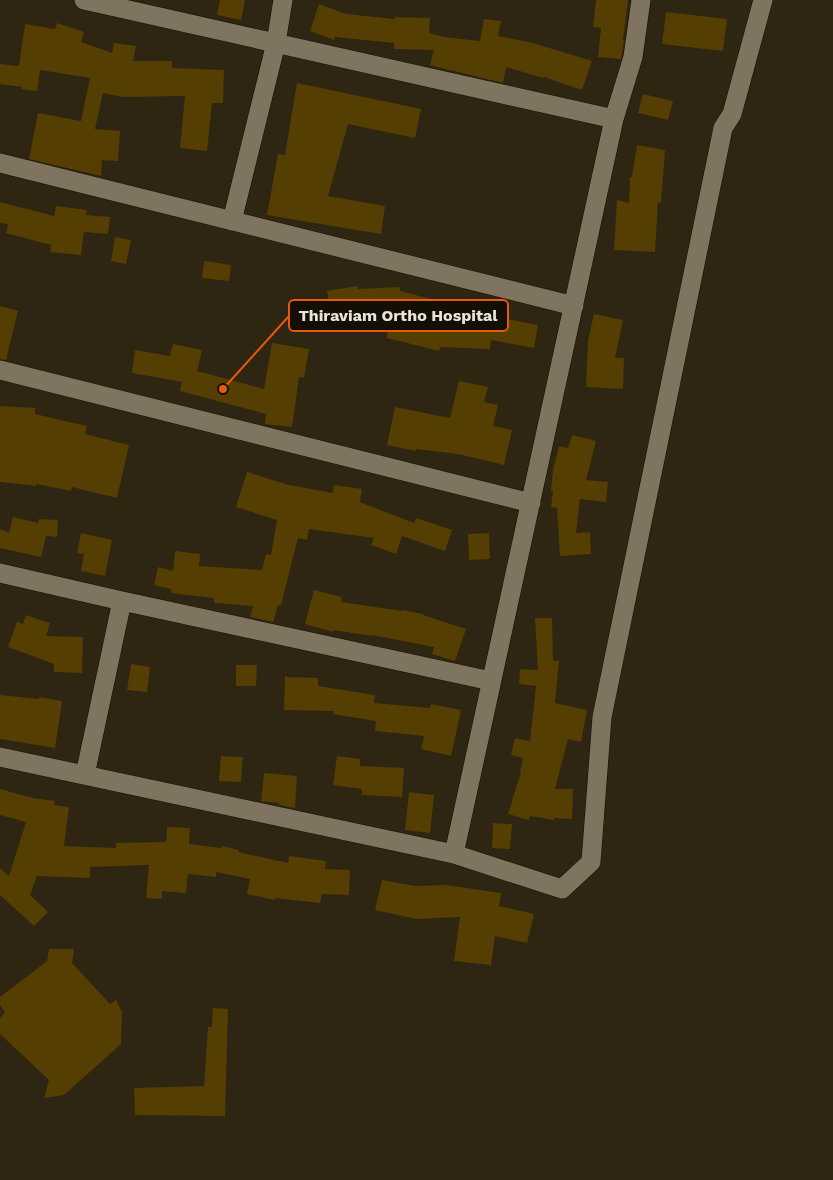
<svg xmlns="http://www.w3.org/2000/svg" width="833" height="1180" viewBox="0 0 833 1180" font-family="'Work Sans',sans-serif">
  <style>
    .building { fill: #553e01 }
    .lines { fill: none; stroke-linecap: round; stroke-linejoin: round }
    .minor-casing { stroke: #160e00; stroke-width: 20 }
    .minor { stroke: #7f745f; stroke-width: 19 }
    .leader { fill: none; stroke: #e8590c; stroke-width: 2 }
    .callout-dot { fill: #e8590c; stroke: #130f07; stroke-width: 2 }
    .callout { fill: #130f07; stroke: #e8590c; stroke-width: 2 }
    .callout-label { font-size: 16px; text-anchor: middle; font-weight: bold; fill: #eae4d8 }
  </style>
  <rect width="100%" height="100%" fill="#2e2512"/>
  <path class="building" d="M 220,0 L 245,0 L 241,20 L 217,15 Z
    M 596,0 L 628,0 L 623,40 L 624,40 L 621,59 L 598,57 L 601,28 L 593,27 Z
    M 319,4 L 346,14 L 395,19 L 395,17 L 430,18 L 429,33 L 444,37 L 480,41 L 484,19 L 501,21 L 498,36 L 533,43 L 592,61 L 582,90 L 544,77 L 543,78 L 506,67 L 503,83 L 430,65 L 434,50 L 394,49 L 394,43 L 335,37 L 334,40 L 310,31 Z
    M 666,12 L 727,19 L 723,51 L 662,44 Z
    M 57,23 L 84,32 L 81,42 L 112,53 L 114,43 L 136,46 L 133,61 L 172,61 L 172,68 L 224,70 L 223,103 L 212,103 L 207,151 L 180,148 L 185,96 L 123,97 L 103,93 L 95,129 L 120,131 L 118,161 L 102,160 L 101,176 L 29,159 L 38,113 L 81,121 L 90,78 L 40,70 L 37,91 L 21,89 L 22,87 L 0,84 L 0,64 L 19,66 L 25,24 L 55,29 Z
    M 297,83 L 421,109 L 415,138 L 348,124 L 328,196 L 385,206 L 381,234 L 267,215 L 278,154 L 285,155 Z
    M 643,94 L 673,101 L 668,120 L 638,113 Z
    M 637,145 L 665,150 L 661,203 L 658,202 L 655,252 L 614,250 L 617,200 L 629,203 L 630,177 L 632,177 Z
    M 0,202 L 54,216 L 56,206 L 87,210 L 86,215 L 110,217 L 108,234 L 84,232 L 81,255 L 50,252 L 51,245 L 6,233 L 8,224 L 0,223 Z
    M 115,237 L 131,240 L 126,264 L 111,261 Z
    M 204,261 L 231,265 L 229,281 L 202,278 Z
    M 357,286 L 358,289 L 400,287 L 400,291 L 462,307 L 462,302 L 479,303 L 478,314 L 492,314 L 492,316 L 538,325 L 534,348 L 491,340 L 490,349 L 440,347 L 439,351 L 387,338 L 388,325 L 375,326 L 375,320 L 334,327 L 327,291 Z
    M 0,306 L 18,311 L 6,360 L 0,359 Z
    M 594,314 L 623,320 L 615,358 L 624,358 L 623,389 L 586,387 L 588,341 Z
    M 272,343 L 309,349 L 304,378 L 299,377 L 292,427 L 265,424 L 266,414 L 180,391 L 182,382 L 132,373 L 135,350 L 170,356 L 173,344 L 202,350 L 197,371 L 264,389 Z
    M 459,381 L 488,387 L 484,402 L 498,405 L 493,426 L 512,430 L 504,465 L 458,454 L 416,449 L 415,451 L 387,445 L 395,407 L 450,418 Z
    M 0,406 L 35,408 L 35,414 L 87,426 L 85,434 L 129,445 L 117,498 L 72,487 L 71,491 L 36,484 L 36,486 L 0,482 Z
    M 572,435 L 596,441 L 586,480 L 608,482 L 606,502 L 580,499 L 576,533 L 590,532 L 591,554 L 560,556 L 557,508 L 551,507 L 553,491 L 551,491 L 553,470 L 559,446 L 568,448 Z
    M 247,472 L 289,485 L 333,493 L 334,485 L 362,489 L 360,502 L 414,523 L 416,518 L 452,530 L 445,551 L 402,536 L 396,554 L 371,545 L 374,538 L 309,529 L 307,540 L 298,538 L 281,605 L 278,605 L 273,622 L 250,617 L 253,606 L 214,603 L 214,598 L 171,593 L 171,589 L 154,585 L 158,567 L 173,571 L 175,551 L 200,554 L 199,566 L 262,570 L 266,554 L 271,555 L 277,520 L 236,507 Z
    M 13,517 L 38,523 L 39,519 L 58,520 L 57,537 L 46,536 L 41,557 L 0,548 L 0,529 L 9,533 Z
    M 81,533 L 112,540 L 105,576 L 81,571 L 84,554 L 77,553 Z
    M 489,533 L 490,559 L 469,560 L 468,534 Z
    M 314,590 L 342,597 L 341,602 L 402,611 L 402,610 L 423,614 L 423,615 L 466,629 L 455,661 L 432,654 L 434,647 L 372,635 L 372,636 L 333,630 L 333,632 L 305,624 Z
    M 26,615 L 50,623 L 46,636 L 83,637 L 82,673 L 54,672 L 54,664 L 8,647 L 17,622 L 23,624 Z
    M 535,618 L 552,618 L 553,661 L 559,661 L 555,703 L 587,710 L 581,742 L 568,739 L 555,789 L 573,789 L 572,819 L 554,818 L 554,820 L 530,816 L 529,820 L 508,814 L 521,772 L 520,772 L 523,758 L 511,755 L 515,738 L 530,741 L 536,686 L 519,684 L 520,669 L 538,670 Z
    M 131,664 L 150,667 L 147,692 L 127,690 Z
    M 236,665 L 257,665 L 256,686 L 236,686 Z
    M 285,676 L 291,678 L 291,677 L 318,678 L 318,686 L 375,695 L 374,703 L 430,708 L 431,704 L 461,710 L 451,756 L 421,749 L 424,736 L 375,731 L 376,721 L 333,714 L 334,711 L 284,710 Z
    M 0,695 L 39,699 L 39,697 L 62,701 L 55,748 L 0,739 Z
    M 221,756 L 243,757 L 241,782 L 219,781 Z
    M 337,756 L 360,759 L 360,766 L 404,768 L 402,797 L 362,795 L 362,789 L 333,785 Z
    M 264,773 L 297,776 L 295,808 L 279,805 L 279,803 L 261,801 Z
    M 0,789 L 33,798 L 55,801 L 54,805 L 69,807 L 64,846 L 116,848 L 116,843 L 166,842 L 167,827 L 190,828 L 189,844 L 221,848 L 222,846 L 239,850 L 238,852 L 288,863 L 289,856 L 326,861 L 325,869 L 350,870 L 349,895 L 322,894 L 320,903 L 275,898 L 275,900 L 247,894 L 250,879 L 216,872 L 216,877 L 188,874 L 186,893 L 162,891 L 162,899 L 146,898 L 149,865 L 90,867 L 90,878 L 37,876 L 30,895 L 48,912 L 34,926 L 0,895 L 0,868 L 9,876 L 26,822 L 0,815 Z
    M 409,792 L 434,795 L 430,833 L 405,830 Z
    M 493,823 L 512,824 L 510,849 L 492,848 Z
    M 382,880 L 415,886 L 446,885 L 501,893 L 499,906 L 534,914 L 527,943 L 495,936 L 491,965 L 454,961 L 460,917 L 416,919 L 375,910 Z
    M 49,949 L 74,949 L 72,963 L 110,1004 L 116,1000 L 122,1012 L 121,1044 L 64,1095 L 44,1098 L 49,1080 L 0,1034 L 0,1018 L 5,1012 L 0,1005 L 0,997 L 47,961 Z
    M 213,1008 L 228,1009 L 225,1116 L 135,1115 L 134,1088 L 204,1086 L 208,1027 L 212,1027 Z"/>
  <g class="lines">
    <g class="minor-casing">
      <path id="minor" d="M 84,0 L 614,119
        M 0,163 L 574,306
        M 232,221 L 276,43 L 283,0
        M 0,370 L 531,503
        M 0,573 L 122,601 L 491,681
        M 0,757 L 454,854 L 562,889 L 591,862 L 602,717 L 723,128 L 732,114 L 763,0
        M 85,775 L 122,601
        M 454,854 L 614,119 L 633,57 L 641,0"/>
    </g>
    <use href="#minor" class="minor"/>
  </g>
  <path class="leader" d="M223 389L289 316"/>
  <circle class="callout-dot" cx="223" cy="389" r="5"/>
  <rect class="callout" x="289" y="300" width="219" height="31" rx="5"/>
  <g class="callout-label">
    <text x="398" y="321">Thiraviam Ortho Hospital</text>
  </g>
</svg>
